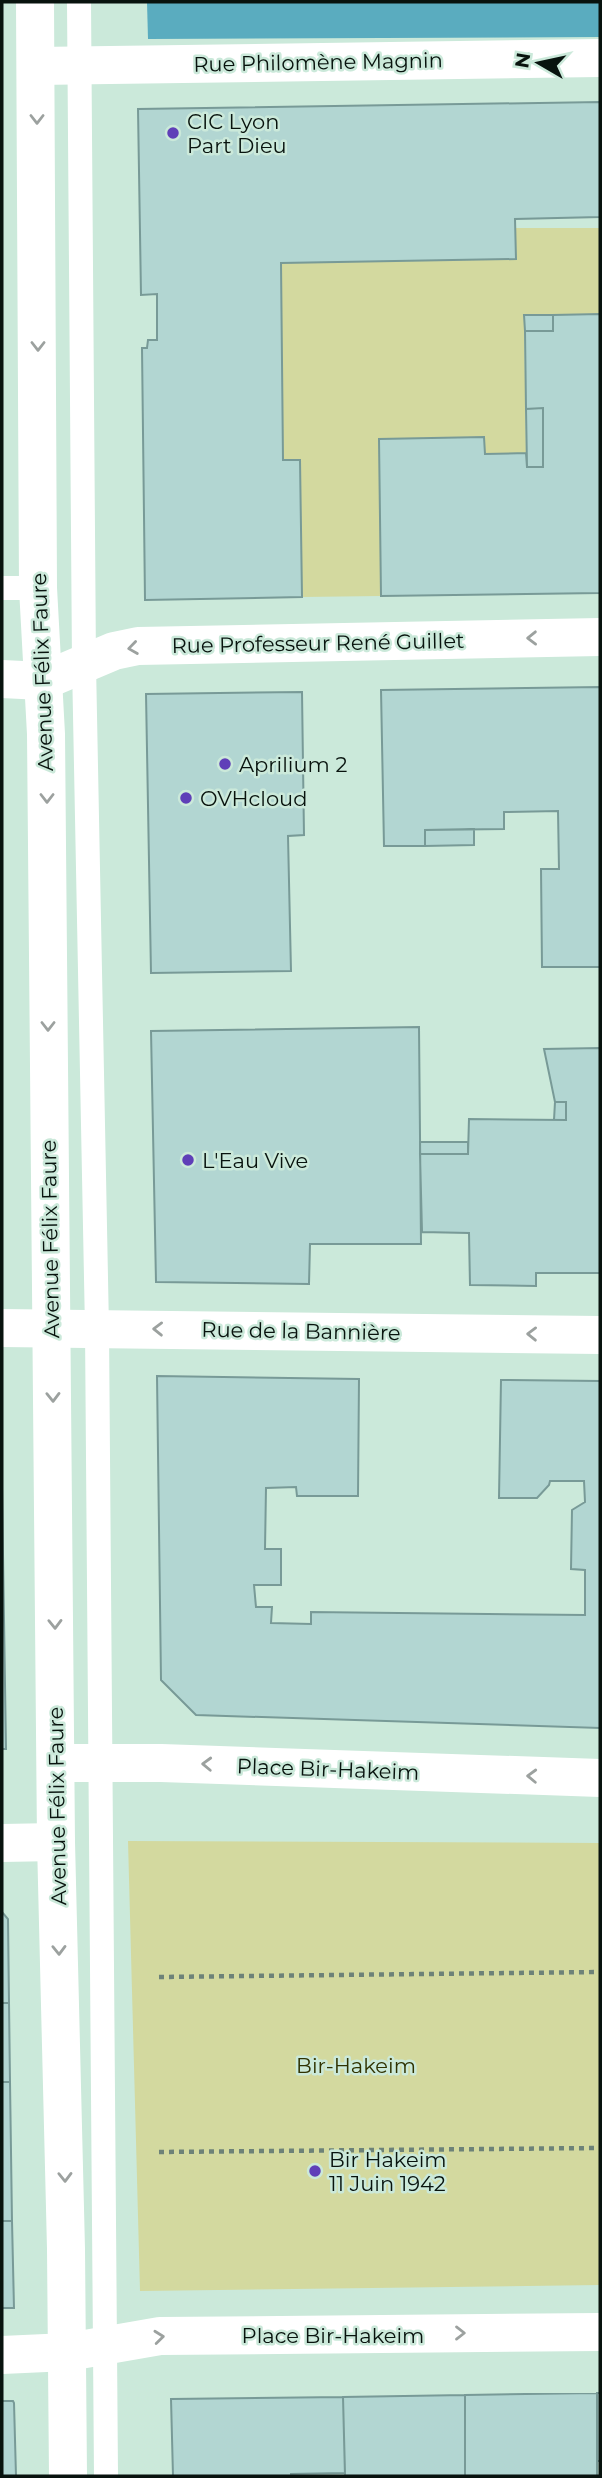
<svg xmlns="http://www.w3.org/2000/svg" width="602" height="2478" viewBox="0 0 602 2478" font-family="Montserrat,sans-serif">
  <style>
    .green { fill: #d3d99f }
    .water { fill: #5aacbf }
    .building { fill: #b2d6d2; stroke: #789a97; stroke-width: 2 }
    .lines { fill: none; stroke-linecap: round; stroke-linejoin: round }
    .path { stroke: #6d8278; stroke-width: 4.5; stroke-dasharray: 5 5; stroke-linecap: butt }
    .lane { stroke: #fff; stroke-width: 24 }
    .street { stroke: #fff; stroke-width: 38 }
    .secondary { stroke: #fff; stroke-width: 38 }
    .oneway { stroke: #9ca19f }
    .poi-dot { fill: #5f3fb8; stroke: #cbe9da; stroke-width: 2.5 }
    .labels { text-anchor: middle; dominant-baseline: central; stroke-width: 5; stroke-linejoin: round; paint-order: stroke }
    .street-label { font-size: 21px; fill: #08130e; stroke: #cbe9da }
    .poi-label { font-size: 21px; fill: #08130e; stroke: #cbe9da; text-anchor: start }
    .park-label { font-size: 21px; fill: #2f3200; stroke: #cbe9da }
  </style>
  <rect width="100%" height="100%" fill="#cbe9da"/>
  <path class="green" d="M 515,228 L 600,228 L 600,314 L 524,316 L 526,453 L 485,454 L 483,437 L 379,439 L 381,596 L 302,597 L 300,460 L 283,460 L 281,263 L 515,259 Z
    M 128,1841 L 600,1843 L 600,2285 L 140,2291 Z"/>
  <path class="water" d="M 147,2 L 600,2 L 600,37 L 148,39 Z"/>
  <path class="building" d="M 600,102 L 600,217 L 515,219 L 516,259 L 281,263 L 283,460 L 300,460 L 302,597 L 145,600 L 142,348 L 147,348 L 148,340 L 157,340 L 157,294 L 141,295 L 138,109 Z
    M 600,314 L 600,593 L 381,596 L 379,439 L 484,437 L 485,454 L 526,453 L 527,467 L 543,467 L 543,408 L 526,409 L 525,331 L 553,331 L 553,315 Z
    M 524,315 L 553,315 L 553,331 L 525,331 Z
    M 543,408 L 543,467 L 527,467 L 526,409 Z
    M 600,687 L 600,967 L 542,967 L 541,869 L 559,869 L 558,811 L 504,812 L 504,829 L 425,830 L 425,846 L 384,846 L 381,690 Z
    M 302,692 L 304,835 L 288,836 L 291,971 L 151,973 L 146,694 Z
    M 474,829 L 474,845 L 425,846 L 425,830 Z
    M 419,1027 L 421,1244 L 310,1244 L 309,1284 L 156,1282 L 151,1031 Z
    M 600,1048 L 600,1273 L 536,1273 L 536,1286 L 470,1285 L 469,1233 L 422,1232 L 420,1154 L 468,1154 L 469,1119 L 566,1120 L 566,1102 L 555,1102 L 544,1049 Z
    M 555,1102 L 566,1102 L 566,1120 L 554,1120 Z
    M 420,1142 L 468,1142 L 468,1154 L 420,1154 Z
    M 157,1376 L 359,1379 L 358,1496 L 297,1496 L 296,1487 L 266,1488 L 265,1549 L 281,1549 L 281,1585 L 254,1585 L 256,1607 L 272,1607 L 271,1623 L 311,1624 L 311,1612 L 585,1615 L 585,1570 L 571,1569 L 572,1510 L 585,1502 L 584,1481 L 550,1481 L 549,1485 L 537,1498 L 499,1498 L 501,1380 L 600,1381 L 600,1728 L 196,1715 L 161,1680 Z
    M 2,1488 L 3,1554 L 6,1749 L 2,1749 Z
    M 2,1912 L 8,1919 L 9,2003 L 2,2003 Z
    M 2,2003 L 9,2003 L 10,2082 L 2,2082 Z
    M 2,2082 L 10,2082 L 12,2221 L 2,2221 Z
    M 2,2221 L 12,2221 L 14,2308 L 2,2308 Z
    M 597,2393 L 597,2476 L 465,2476 L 465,2395 Z
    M 597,2393 L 600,2393 L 600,2461 L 597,2461 Z
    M 465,2395 L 465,2476 L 345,2476 L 343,2397 Z
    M 343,2397 L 345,2473 L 291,2474 L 291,2476 L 173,2476 L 171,2399 Z
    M 2,2401 L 13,2401 L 14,2403 L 16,2476 L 2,2476 Z"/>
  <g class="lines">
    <path class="path" d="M 159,1977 L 600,1972
      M 159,2152 L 600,2148"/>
    <path class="lane" d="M 79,2 L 84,664 L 97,1329 L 106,2476
      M 2,588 L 38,588"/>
    <path class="street" d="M 37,66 L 600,58
      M 2,679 L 43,681 L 114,651 L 138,646 L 600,637
      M 2,1328 L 600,1335
      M 57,1763 L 161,1763 L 600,1778
      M 2,1843 L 56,1842
      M 2,2355 L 68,2352 L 160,2336 L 600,2332"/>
    <path class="secondary" d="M 35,2 L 38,588 L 46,734 L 56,1842 L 66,2249 L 68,2476"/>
  </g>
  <defs><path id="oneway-chevron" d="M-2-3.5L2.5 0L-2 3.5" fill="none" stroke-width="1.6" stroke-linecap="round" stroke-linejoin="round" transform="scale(1.75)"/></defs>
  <g class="oneway">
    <use href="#oneway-chevron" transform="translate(37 119) rotate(90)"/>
    <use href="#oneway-chevron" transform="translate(38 346) rotate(90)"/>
    <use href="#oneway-chevron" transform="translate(532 638) rotate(179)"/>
    <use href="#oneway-chevron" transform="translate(133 648) rotate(172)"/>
    <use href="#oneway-chevron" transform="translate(47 798) rotate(90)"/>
    <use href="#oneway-chevron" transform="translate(48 1026) rotate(90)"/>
    <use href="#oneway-chevron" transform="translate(158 1329) rotate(-179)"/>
    <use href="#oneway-chevron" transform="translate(532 1334) rotate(-179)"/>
    <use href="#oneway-chevron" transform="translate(53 1397) rotate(89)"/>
    <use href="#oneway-chevron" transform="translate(55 1624) rotate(89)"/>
    <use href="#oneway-chevron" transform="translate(207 1764) rotate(-178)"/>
    <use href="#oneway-chevron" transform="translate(532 1776) rotate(-178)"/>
    <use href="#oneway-chevron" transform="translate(59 1950) rotate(89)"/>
    <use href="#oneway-chevron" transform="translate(65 2177) rotate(89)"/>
    <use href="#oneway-chevron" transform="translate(460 2333)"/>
    <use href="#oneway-chevron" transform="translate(159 2337) rotate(-6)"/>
  </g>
  <g class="poi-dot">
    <circle cx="173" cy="133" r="7"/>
    <circle cx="225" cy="764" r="7"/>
    <circle cx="186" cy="798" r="7"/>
    <circle cx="188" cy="1160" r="7"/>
    <circle cx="315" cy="2171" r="7"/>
  </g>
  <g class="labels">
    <g class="street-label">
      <text transform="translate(318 62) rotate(-1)">Rue Philomène Magnin</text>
      <text transform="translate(318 643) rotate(-1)">Rue Professeur René Guillet</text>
      <text transform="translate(42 672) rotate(-92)">Avenue Félix Faure</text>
      <text transform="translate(50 1239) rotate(-91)">Avenue Félix Faure</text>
      <text transform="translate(301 1331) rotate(1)">Rue de la Bannière</text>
      <text transform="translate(328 1769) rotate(2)">Place Bir-Hakeim</text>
      <text transform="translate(57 1806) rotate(-91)">Avenue Félix Faure</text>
      <text x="333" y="2335">Place Bir-Hakeim</text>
    </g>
    <g class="poi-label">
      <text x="187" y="121">CIC Lyon<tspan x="187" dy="24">Part Dieu</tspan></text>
      <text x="239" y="764">Aprilium 2</text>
      <text x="200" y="798">OVHcloud</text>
      <text x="202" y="1160">L'Eau Vive</text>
      <text x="329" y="2159">Bir Hakeim<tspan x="329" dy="24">11 Juin 1942</tspan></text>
    </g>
    <g class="park-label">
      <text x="356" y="2065">Bir-Hakeim</text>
    </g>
  </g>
  <rect width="602" height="2478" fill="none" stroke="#08130e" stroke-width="7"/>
  <g transform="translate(539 63) rotate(279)" stroke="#cbe9da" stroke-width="5" paint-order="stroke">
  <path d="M0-5L12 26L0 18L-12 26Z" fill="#08130e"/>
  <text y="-10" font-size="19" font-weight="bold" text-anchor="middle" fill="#08130e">N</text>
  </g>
</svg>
